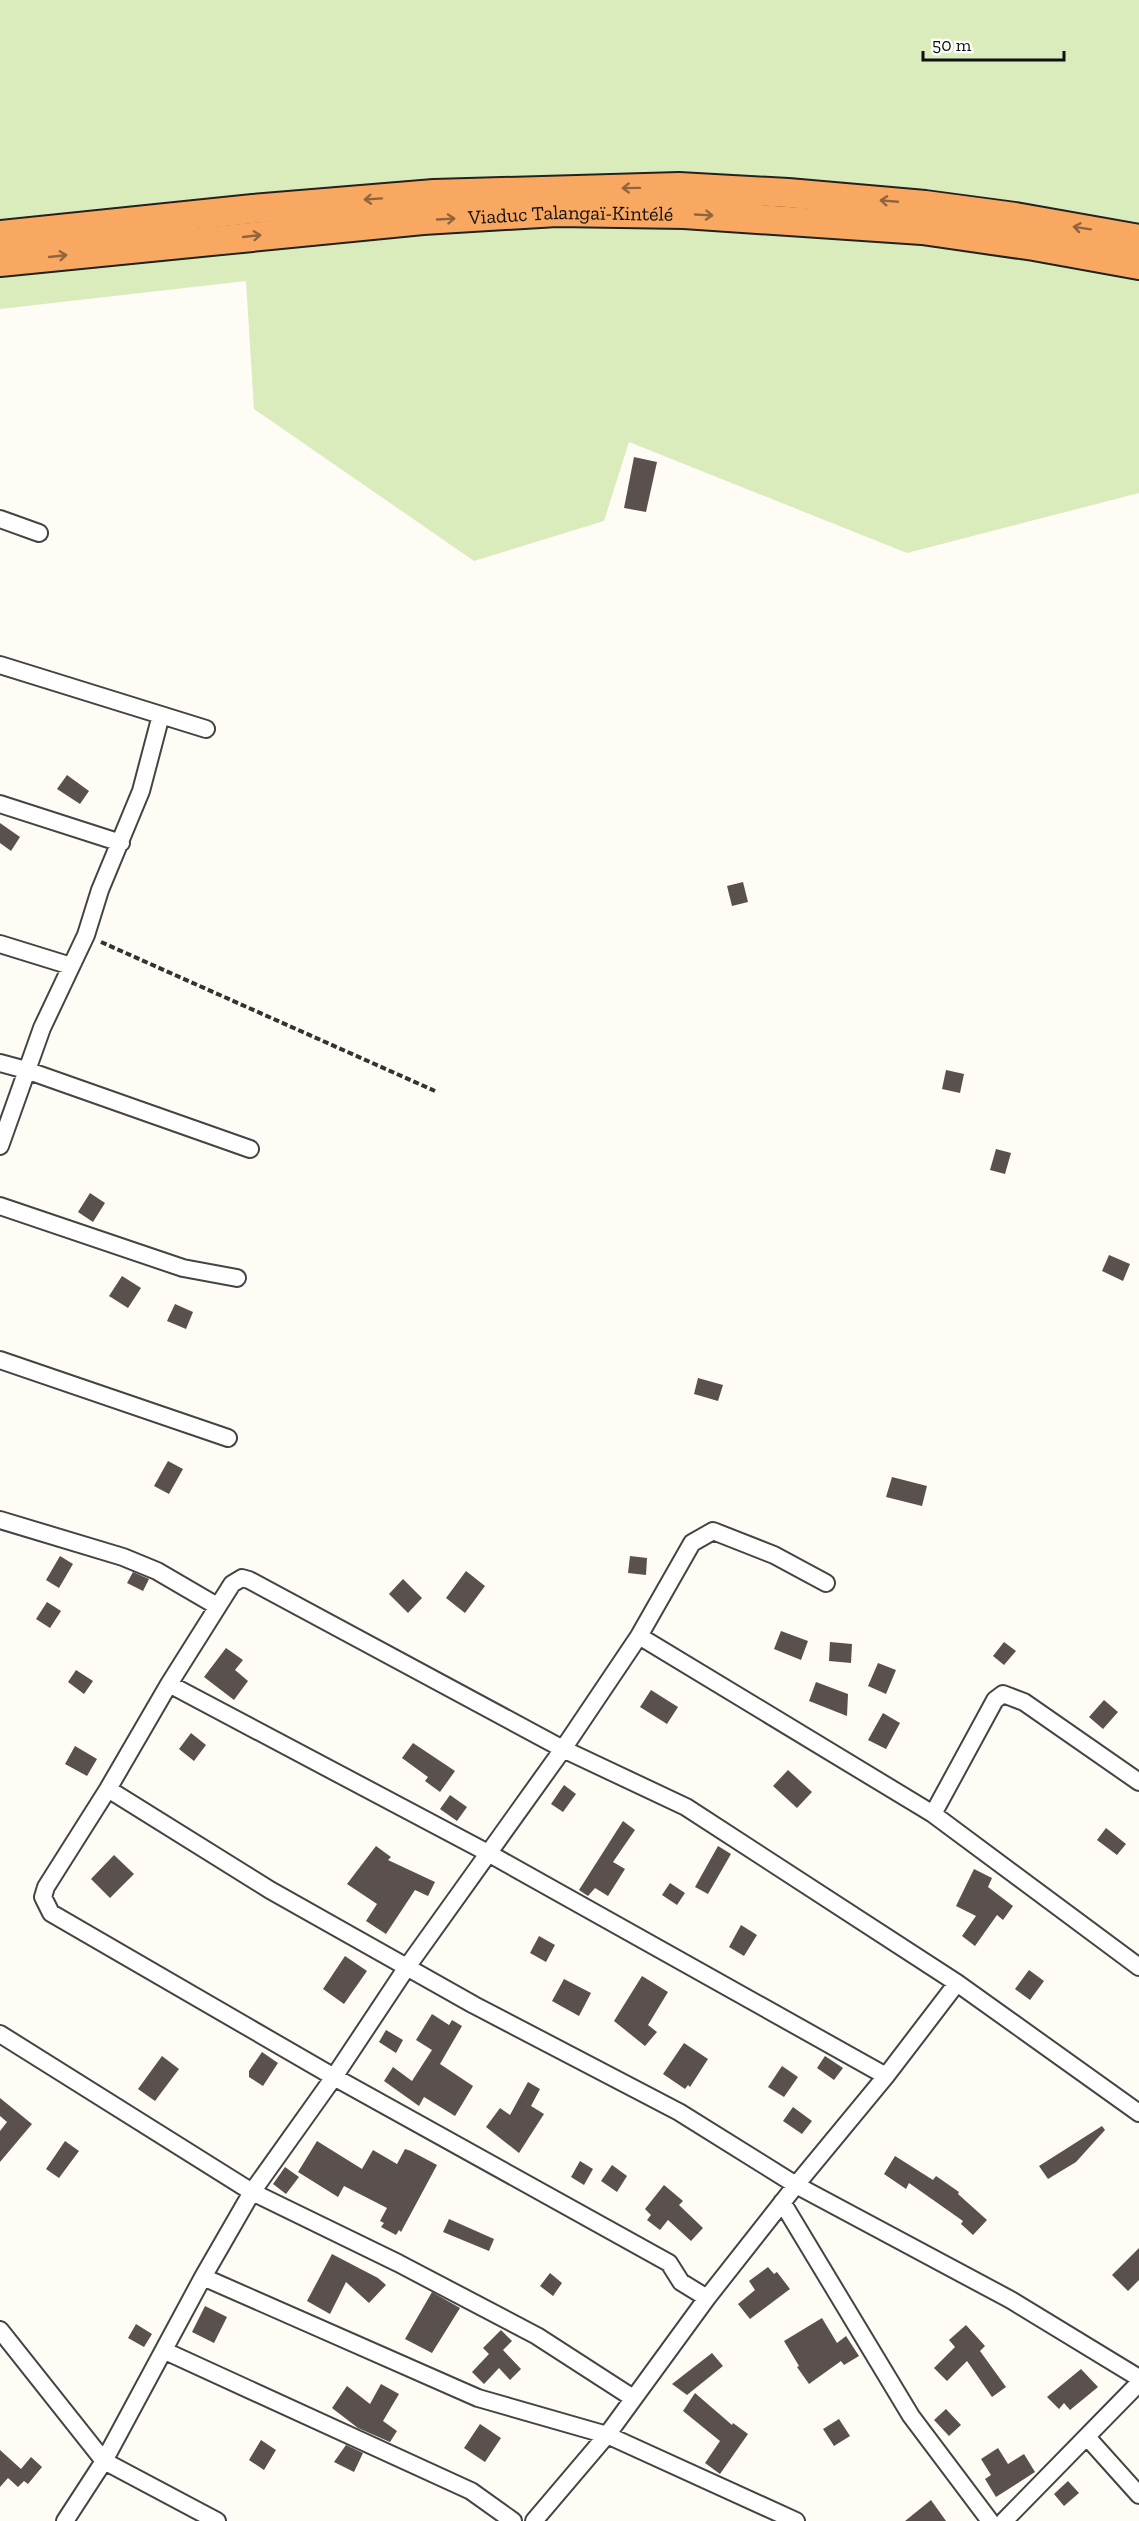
<svg xmlns="http://www.w3.org/2000/svg" width="1139" height="2521" viewBox="0 0 1139 2521" font-family="'Zilla Slab',serif">
  <style>
    .green { fill: #dbecbc }
    .building { fill: #5a504d }
    .lines { fill: none; stroke-linecap: round; stroke-linejoin: round }
    .minor-casing { stroke: #444; stroke-width: 20 }
    .trunk-casing { stroke: #222; stroke-width: 32 }
    .path { stroke: #333; stroke-width: 4; stroke-dasharray: 6 3; stroke-linecap: butt }
    .minor { stroke: #fff; stroke-width: 16 }
    .trunk { stroke: #f9a862; stroke-width: 28 }
    .oneway { stroke: #91643e }
    .labels { text-anchor: middle; dominant-baseline: central; stroke-width: 6; stroke-linejoin: round; paint-order: stroke }
    .street-label { font-size: 20px; fill: #111; stroke: #fff }
  </style>
  <rect width="100%" height="100%" fill="#fffcf5"/>
  <path class="green" d="M 0,0 L 1139,0 L 1139,493 L 907,553 L 629,442 L 604,521 L 474,561 L 254,409 L 246,281 L 0,309 Z"/>
  <path class="building" d="M 634,457 L 657,462 L 646,512 L 624,508 Z
    M 67,775 L 89,791 L 80,804 L 57,789 Z
    M 0,823 L 20,837 L 11,851 L 0,843 Z
    M 743,882 L 748,902 L 732,906 L 727,886 Z
    M 946,1070 L 964,1074 L 960,1093 L 942,1089 Z
    M 996,1149 L 1011,1153 L 1005,1174 L 990,1170 Z
    M 90,1193 L 105,1203 L 93,1222 L 78,1212 Z
    M 1109,1255 L 1130,1264 L 1123,1281 L 1102,1271 Z
    M 122,1276 L 141,1288 L 128,1308 L 109,1296 Z
    M 175,1304 L 193,1312 L 186,1329 L 167,1321 Z
    M 698,1378 L 723,1385 L 718,1401 L 694,1394 Z
    M 168,1461 L 183,1469 L 169,1494 L 154,1486 Z
    M 892,1477 L 927,1486 L 922,1506 L 886,1497 Z
    M 60,1556 L 73,1564 L 59,1588 L 46,1580 Z
    M 630,1556 L 647,1558 L 646,1575 L 628,1573 Z
    M 466,1571 L 485,1586 L 465,1613 L 446,1598 Z
    M 133,1572 L 149,1579 L 143,1591 L 127,1583 Z
    M 403,1579 L 422,1598 L 408,1613 L 389,1594 Z
    M 47,1602 L 61,1611 L 50,1628 L 36,1619 Z
    M 781,1631 L 808,1641 L 801,1660 L 774,1649 Z
    M 830,1642 L 852,1644 L 851,1663 L 829,1661 Z
    M 1004,1642 L 1016,1651 L 1004,1665 L 993,1656 Z
    M 226,1648 L 243,1660 L 235,1670 L 248,1681 L 234,1700 L 204,1677 Z
    M 878,1663 L 896,1670 L 886,1694 L 868,1686 Z
    M 76,1670 L 93,1681 L 84,1694 L 68,1682 Z
    M 816,1682 L 848,1694 L 847,1716 L 809,1701 Z
    M 651,1690 L 678,1707 L 667,1724 L 640,1707 Z
    M 1104,1700 L 1118,1712 L 1103,1729 L 1089,1717 Z
    M 883,1713 L 900,1723 L 886,1749 L 868,1740 Z
    M 191,1733 L 206,1745 L 194,1761 L 179,1749 Z
    M 413,1743 L 455,1771 L 440,1792 L 425,1781 L 428,1777 L 402,1758 Z
    M 75,1746 L 97,1759 L 87,1776 L 65,1764 Z
    M 788,1770 L 812,1792 L 797,1808 L 773,1786 Z
    M 564,1785 L 576,1794 L 563,1812 L 551,1804 Z
    M 450,1795 L 467,1807 L 457,1821 L 440,1809 Z
    M 623,1821 L 635,1830 L 613,1862 L 625,1869 L 608,1896 L 595,1888 L 588,1896 L 579,1890 Z
    M 1106,1828 L 1126,1844 L 1117,1855 L 1097,1840 Z
    M 376,1846 L 391,1857 L 388,1860 L 435,1882 L 428,1896 L 415,1890 L 386,1934 L 366,1921 L 377,1904 L 347,1884 Z
    M 718,1846 L 731,1854 L 708,1894 L 695,1887 Z
    M 114,1855 L 134,1874 L 110,1898 L 91,1879 Z
    M 974,1869 L 992,1878 L 988,1887 L 1013,1906 L 1003,1920 L 997,1915 L 975,1946 L 962,1936 L 976,1916 L 956,1906 Z
    M 670,1883 L 685,1893 L 677,1905 L 662,1895 Z
    M 741,1925 L 757,1935 L 744,1956 L 729,1947 Z
    M 539,1936 L 555,1945 L 546,1962 L 530,1953 Z
    M 345,1956 L 367,1971 L 344,2004 L 323,1989 Z
    M 1029,1970 L 1044,1981 L 1030,2000 L 1015,1989 Z
    M 642,1976 L 668,1992 L 648,2025 L 657,2032 L 645,2046 L 614,2021 Z
    M 564,1979 L 591,1993 L 579,2016 L 552,2001 Z
    M 432,2014 L 449,2025 L 452,2020 L 462,2026 L 440,2064 L 473,2086 L 455,2116 L 424,2097 L 419,2106 L 384,2081 L 393,2067 L 412,2081 L 432,2050 L 416,2040 Z
    M 386,2030 L 403,2040 L 396,2053 L 379,2042 Z
    M 684,2043 L 708,2059 L 690,2087 L 688,2085 L 685,2089 L 663,2074 Z
    M 262,2052 L 278,2063 L 263,2086 L 249,2077 L 249,2071 Z
    M 162,2056 L 179,2069 L 155,2101 L 138,2089 Z
    M 825,2056 L 843,2068 L 834,2080 L 817,2068 Z
    M 782,2066 L 798,2077 L 784,2097 L 768,2087 Z
    M 528,2082 L 540,2089 L 531,2106 L 544,2114 L 519,2153 L 486,2127 L 500,2108 L 510,2115 Z
    M 0,2098 L 32,2124 L 0,2162 L 0,2131 L 7,2122 L 0,2116 Z
    M 793,2107 L 812,2121 L 802,2134 L 783,2121 Z
    M 1102,2126 L 1105,2130 L 1076,2162 L 1048,2179 L 1039,2166 Z
    M 65,2141 L 79,2151 L 59,2178 L 46,2169 Z
    M 317,2141 L 362,2169 L 373,2150 L 397,2164 L 405,2149 L 411,2151 L 437,2165 L 401,2232 L 399,2230 L 396,2235 L 381,2227 L 384,2223 L 380,2221 L 387,2208 L 344,2186 L 338,2197 L 298,2172 Z
    M 895,2156 L 933,2180 L 936,2176 L 959,2192 L 958,2194 L 987,2220 L 973,2235 L 961,2224 L 963,2221 L 909,2183 L 906,2189 L 884,2174 Z
    M 580,2161 L 593,2169 L 584,2185 L 571,2177 Z
    M 612,2165 L 627,2176 L 617,2192 L 601,2181 Z
    M 285,2167 L 299,2177 L 286,2194 L 273,2184 Z
    M 664,2185 L 683,2201 L 679,2205 L 703,2228 L 691,2241 L 668,2220 L 660,2230 L 647,2220 L 651,2215 L 645,2209 Z
    M 449,2219 L 494,2239 L 489,2251 L 443,2232 Z
    M 1139,2248 L 1139,2280 L 1128,2291 L 1112,2275 Z
    M 332,2254 L 378,2278 L 386,2285 L 369,2303 L 346,2282 L 330,2314 L 307,2301 Z
    M 768,2267 L 774,2274 L 777,2272 L 790,2289 L 750,2319 L 738,2304 L 755,2290 L 749,2281 Z
    M 550,2273 L 562,2283 L 553,2296 L 540,2286 Z
    M 432,2292 L 460,2308 L 432,2353 L 405,2339 Z
    M 205,2306 L 227,2317 L 214,2343 L 192,2332 Z
    M 822,2318 L 837,2343 L 846,2336 L 859,2356 L 844,2365 L 841,2361 L 809,2384 L 797,2367 L 799,2366 L 784,2341 Z
    M 136,2324 L 152,2334 L 144,2347 L 128,2338 Z
    M 966,2325 L 985,2346 L 980,2351 L 1006,2387 L 992,2397 L 967,2361 L 947,2381 L 934,2368 L 955,2347 L 949,2340 Z
    M 501,2330 L 512,2341 L 503,2350 L 521,2369 L 510,2380 L 499,2368 L 484,2384 L 472,2372 L 489,2354 L 483,2348 Z
    M 712,2353 L 723,2366 L 687,2395 L 672,2384 Z
    M 1081,2369 L 1098,2387 L 1070,2410 L 1064,2403 L 1059,2409 L 1047,2397 Z
    M 381,2384 L 399,2394 L 383,2421 L 397,2431 L 390,2442 L 358,2428 L 332,2408 L 347,2386 L 370,2404 Z
    M 695,2393 L 732,2425 L 733,2423 L 748,2434 L 720,2474 L 705,2463 L 720,2441 L 683,2411 Z
    M 946,2409 L 961,2425 L 949,2436 L 934,2420 Z
    M 839,2419 L 850,2436 L 834,2446 L 823,2429 Z
    M 480,2424 L 501,2438 L 485,2462 L 464,2448 Z
    M 261,2440 L 276,2450 L 264,2470 L 249,2460 Z
    M 346,2445 L 363,2453 L 354,2472 L 334,2462 Z
    M 998,2448 L 1008,2464 L 1024,2454 L 1035,2472 L 996,2497 L 985,2479 L 991,2475 L 981,2459 Z
    M 0,2450 L 21,2469 L 31,2457 L 42,2467 L 28,2484 L 24,2481 L 18,2487 L 8,2478 L 0,2487 Z
    M 1068,2481 L 1079,2493 L 1064,2506 L 1054,2494 Z
    M 931,2500 L 946,2521 L 905,2521 Z"/>
  <g class="lines">
    <g class="minor-casing">
      <path id="minor" d="M 0,519 L 39,533
        M 0,665 L 206,729
        M 0,804 L 121,843
        M 0,944 L 71,966
        M 0,1063 L 26,1070 L 250,1149
        M 0,1146 L 42,1028 L 86,935 L 100,890 L 141,791 L 161,715
        M 0,1206 L 183,1268 L 237,1278
        M 0,1360 L 228,1438
        M 0,1520 L 123,1557 L 157,1571 L 217,1606
        M 639,1636 L 933,1814 L 1139,1967
        M 169,1684 L 488,1853 L 886,2076
        M 108,1789 L 46,1887 L 43,1897 L 51,1913 L 334,2077 L 669,2263 L 681,2282 L 707,2298
        M 933,1814 L 995,1700 L 1003,1694 L 1024,1702 L 1139,1782
        M 0,2034 L 252,2192 L 398,2263 L 537,2336 L 633,2398
        M 1139,2113 L 957,1983 L 686,1807 L 563,1749 L 249,1580 L 242,1578 L 232,1584 L 169,1684 L 108,1789 L 270,1890 L 474,2005 L 679,2112 L 796,2185 L 1011,2300 L 1139,2378
        M 782,2202 L 911,2416 L 990,2521
        M 203,2277 L 478,2398 L 607,2435 L 796,2521
        M 0,2330 L 104,2461 L 217,2521
        M 165,2351 L 471,2491 L 513,2521
        M 1087,2437 L 1139,2495
        M 65,2521 L 104,2461 L 203,2277 L 252,2192 L 334,2077 L 407,1967 L 563,1749 L 639,1636 L 692,1543 L 713,1531 L 774,1555 L 826,1583
        M 534,2521 L 607,2435 L 707,2298 L 796,2185 L 886,2076 L 957,1983
        M 1004,2521 L 1139,2383"/>
    </g>
    <g class="trunk-casing">
      <g id="trunk">
        <path d="M 0,235 L 253,209 L 434,194 L 679,187 L 788,193 L 925,205 L 1015,217 L 1139,239"/>
        <path id="s1" d="M 0,262 L 423,220 L 557,212 L 684,214 L 922,230 L 1034,246 L 1139,265"/>
      </g>
    </g>
    <path class="path" d="M 101,942 L 435,1091"/>
    <use href="#minor" class="minor"/>
    <use href="#trunk" class="trunk"/>
  </g>
  <defs><path id="oneway-shaft" d="M-6 0H5M1.5-3L5.5 0L1.5 3" fill="none" stroke-width="1.6" stroke-linecap="round" stroke-linejoin="round" transform="scale(1.5)"/></defs>
  <g class="oneway">
    <use href="#oneway-shaft" transform="translate(631 188) rotate(179)"/>
    <use href="#oneway-shaft" transform="translate(373 199) rotate(176)"/>
    <use href="#oneway-shaft" transform="translate(889 201) rotate(-175)"/>
    <use href="#oneway-shaft" transform="translate(704 215) rotate(3)"/>
    <use href="#oneway-shaft" transform="translate(446 219) rotate(-3)"/>
    <use href="#oneway-shaft" transform="translate(1082 228) rotate(-171)"/>
    <use href="#oneway-shaft" transform="translate(252 236) rotate(-6)"/>
    <use href="#oneway-shaft" transform="translate(58 256) rotate(-6)"/>
  </g>
  <g class="labels">
    <g class="street-label">
      <text stroke="none"><textPath href="#s1" startOffset="573">Viaduc Talangaï-Kintélé</textPath></text>
    </g>
  </g>
  <path d="M923 51v9h141v-9" fill="none" stroke="#111111" stroke-width="3"/>
  <text x="932" y="51" font-size="18" fill="#111111" stroke="#ffffff" stroke-width="4.5" paint-order="stroke">50 m</text>
</svg>
